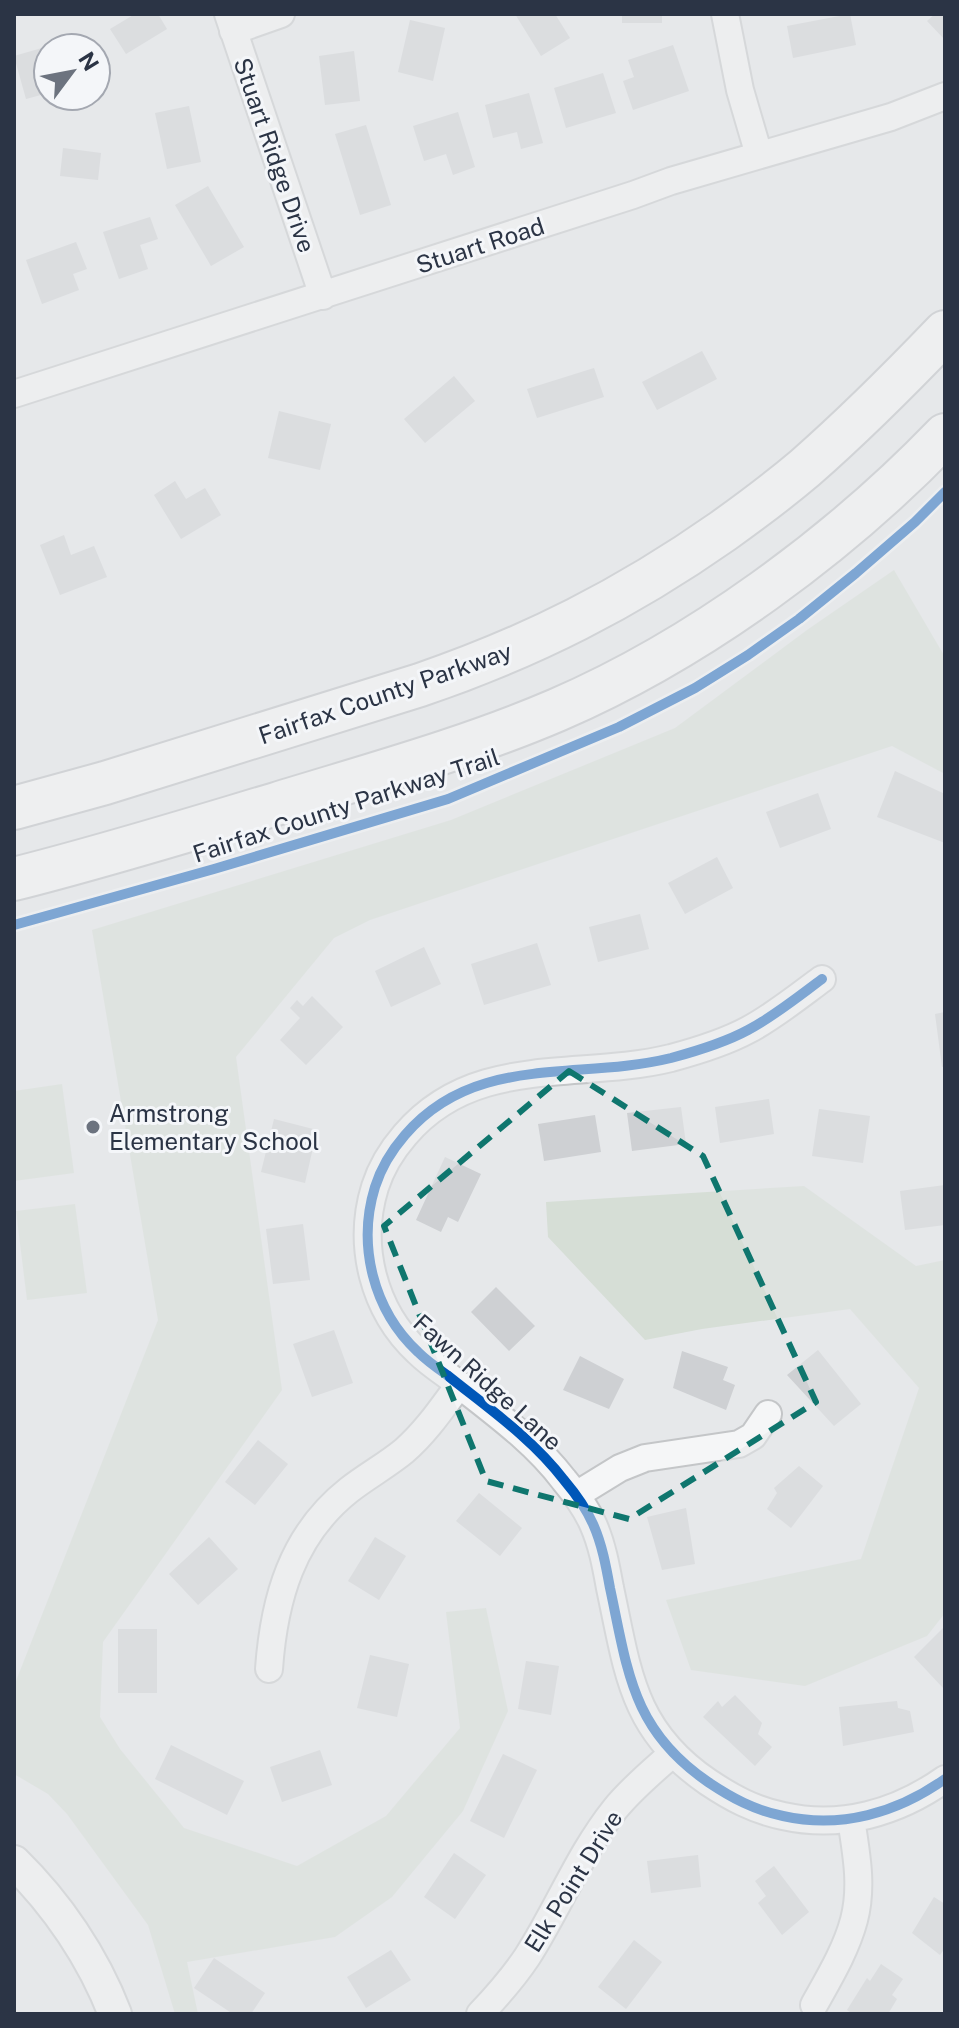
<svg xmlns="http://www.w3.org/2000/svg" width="959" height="2028" viewBox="0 0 959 2028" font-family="'Public Sans',sans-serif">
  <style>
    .green { fill: #d6ded6 }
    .building { fill: #ced0d3 }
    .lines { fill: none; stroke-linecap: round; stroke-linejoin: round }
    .minor-casing { stroke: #c4c6c8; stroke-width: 30 }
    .tertiary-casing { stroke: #c4c6c8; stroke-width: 36 }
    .trunk-casing { stroke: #b8bbbf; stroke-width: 46 }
    .minor { stroke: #f5f6f7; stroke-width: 26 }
    .tertiary { stroke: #f5f6f7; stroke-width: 32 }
    .trunk { stroke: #f8f8f8; stroke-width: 42 }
    .cycleway-casing { stroke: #f4f6f9; stroke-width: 15 }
    .cycleway { stroke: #0057b8; stroke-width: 10 }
    .marked { fill: none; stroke: #0f766e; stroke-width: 6; stroke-dasharray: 16 10; stroke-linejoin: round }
    .poi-dot { fill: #6c737f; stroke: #f4f6f9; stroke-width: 3 }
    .labels { text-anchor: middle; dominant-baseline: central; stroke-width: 6; stroke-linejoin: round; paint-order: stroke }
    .street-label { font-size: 24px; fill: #2b3445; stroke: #f4f6f9 }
    .poi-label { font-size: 24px; fill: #2b3445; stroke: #f4f6f9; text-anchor: start }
  </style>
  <rect width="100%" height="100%" fill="#e6e8ea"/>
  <path class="green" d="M 894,570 L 945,657 L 945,774 L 892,746 L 370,920 L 334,938 L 236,1057 L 282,1390 L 103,1642 L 100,1717 L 120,1749 L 184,1828 L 297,1866 L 386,1816 L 460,1728 L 446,1612 L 486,1608 L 508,1711 L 463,1811 L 392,1897 L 335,1937 L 187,1962 L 198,2014 L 175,2014 L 148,1925 L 67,1814 L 48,1794 L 14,1774 L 14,1686 L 158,1320 L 92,930 L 451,820 L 675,728 L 807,630 Z
    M 62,1084 L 74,1173 L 14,1181 L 14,1091 Z
    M 804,1186 L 916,1266 L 945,1260 L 945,1613 L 927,1636 L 805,1686 L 691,1670 L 666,1600 L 861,1559 L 919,1388 L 850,1309 L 702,1329 L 645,1340 L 548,1237 L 546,1202 Z
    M 75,1204 L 87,1293 L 27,1300 L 16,1211 Z"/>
  <path class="building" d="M 135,14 L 158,14 L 167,29 L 126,54 L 110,29 Z
    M 515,14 L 555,14 L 570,38 L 541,56 Z
    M 622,14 L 662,14 L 662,23 L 622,23 Z
    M 850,14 L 856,45 L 793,58 L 787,26 Z
    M 935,14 L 945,14 L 945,40 L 927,21 Z
    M 410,20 L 445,28 L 433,81 L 398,72 Z
    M 70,40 L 73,48 L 48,48 L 48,93 L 26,99 L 14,56 Z
    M 673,45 L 689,91 L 633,110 L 623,81 L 634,77 L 628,60 Z
    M 354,51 L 360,101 L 325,105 L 319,56 Z
    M 603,73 L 616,113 L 566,128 L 554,88 Z
    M 529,93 L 543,143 L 521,149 L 517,132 L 493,138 L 485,105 Z
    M 189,106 L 201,162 L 167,169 L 155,113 Z
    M 458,112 L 475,167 L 453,175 L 446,154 L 424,161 L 413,126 Z
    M 366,125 L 391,205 L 360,215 L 335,134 Z
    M 63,148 L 101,153 L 98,180 L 60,176 Z
    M 208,186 L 244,247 L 211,266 L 175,205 Z
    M 150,217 L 158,239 L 140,245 L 148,269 L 119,279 L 103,232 Z
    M 76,242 L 87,269 L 73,274 L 79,290 L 42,304 L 26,260 Z
    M 702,351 L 717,379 L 657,410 L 642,382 Z
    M 594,368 L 604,397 L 537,418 L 527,389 Z
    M 454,376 L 475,401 L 425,443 L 404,419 Z
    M 279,411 L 331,424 L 320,470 L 268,458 Z
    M 175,481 L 186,499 L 205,488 L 221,515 L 181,539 L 154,495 Z
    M 64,535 L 71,555 L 94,546 L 107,577 L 60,595 L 40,545 Z
    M 895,771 L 945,794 L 945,843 L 877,817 Z
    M 818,793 L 831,829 L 780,848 L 766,812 Z
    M 717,857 L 733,888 L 685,914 L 668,883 Z
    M 640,914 L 649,949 L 598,962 L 589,927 Z
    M 537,943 L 551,985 L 484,1005 L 471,964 Z
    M 424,947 L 441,984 L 391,1007 L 375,971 Z
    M 312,996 L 343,1027 L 306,1065 L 280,1040 L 300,1018 L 290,1008 L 297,1000 L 303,1006 Z
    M 945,1012 L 945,1066 L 942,1067 L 935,1014 Z
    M 769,1099 L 774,1134 L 720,1143 L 715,1107 Z
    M 681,1107 L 686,1144 L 632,1151 L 627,1113 Z
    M 819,1109 L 870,1116 L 863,1163 L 812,1156 Z
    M 595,1115 L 601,1152 L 544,1161 L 538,1124 Z
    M 274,1119 L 317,1130 L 305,1183 L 261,1172 Z
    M 445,1157 L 481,1174 L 458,1222 L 448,1217 L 441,1232 L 416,1220 Z
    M 945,1185 L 945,1225 L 905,1230 L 900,1191 Z
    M 303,1224 L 310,1280 L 273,1284 L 266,1229 Z
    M 496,1287 L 535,1326 L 509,1351 L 471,1312 Z
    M 334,1330 L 353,1383 L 312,1397 L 293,1344 Z
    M 818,1350 L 861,1404 L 834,1426 L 787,1375 Z
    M 682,1351 L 728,1367 L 723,1380 L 735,1385 L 726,1410 L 673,1388 Z
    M 580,1356 L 624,1379 L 609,1409 L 563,1390 Z
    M 258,1440 L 288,1464 L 255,1505 L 225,1482 Z
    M 799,1466 L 823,1486 L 791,1528 L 767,1509 L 777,1493 L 774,1488 Z
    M 479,1493 L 522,1528 L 500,1556 L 456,1521 Z
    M 686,1508 L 695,1564 L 662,1570 L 647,1517 Z
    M 209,1537 L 238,1569 L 198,1605 L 169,1574 Z
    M 375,1537 L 406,1556 L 379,1600 L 348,1581 Z
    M 945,1626 L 945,1686 L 943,1688 L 914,1657 Z
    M 118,1629 L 157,1629 L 157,1693 L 118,1693 Z
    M 370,1655 L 409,1664 L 397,1717 L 357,1708 Z
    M 526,1661 L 559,1666 L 551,1715 L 518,1709 Z
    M 735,1695 L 762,1723 L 758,1734 L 772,1747 L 755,1766 L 703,1717 L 718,1701 L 722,1707 Z
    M 897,1701 L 898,1708 L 910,1711 L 914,1732 L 843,1746 L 839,1707 Z
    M 171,1745 L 244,1781 L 227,1815 L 155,1779 Z
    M 320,1750 L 332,1785 L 282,1802 L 270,1767 Z
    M 503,1754 L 537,1770 L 504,1838 L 470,1821 Z
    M 454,1853 L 486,1875 L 455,1919 L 424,1897 Z
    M 698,1855 L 701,1887 L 651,1893 L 647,1861 Z
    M 774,1866 L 809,1912 L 782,1935 L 758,1903 L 766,1896 L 755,1881 Z
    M 934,1897 L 945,1904 L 945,1948 L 940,1955 L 912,1933 Z
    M 634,1940 L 662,1962 L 626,2009 L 598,1987 Z
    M 391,1950 L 411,1980 L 366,2008 L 347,1977 Z
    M 214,1958 L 265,1993 L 251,2014 L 233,2014 L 194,1988 Z
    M 881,1964 L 903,1979 L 892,1995 L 897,1999 L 888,2014 L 853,2014 L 847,2010 L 867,1978 L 870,1981 Z"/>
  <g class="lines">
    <g class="minor-casing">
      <path id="minor" d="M 228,14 L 323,296
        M 725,14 L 740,90 L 759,155
        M 233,31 L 281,14
        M 14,394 L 633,195 L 671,181 L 891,117 L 945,96
        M 822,979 C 799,996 773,1017 748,1030 C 724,1043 697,1051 671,1058 C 577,1081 475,1053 405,1135 C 392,1150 381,1168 375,1187 C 357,1245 373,1310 418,1352 C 427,1361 437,1368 447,1375 C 488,1408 532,1438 564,1480 C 575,1493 586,1508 593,1524 C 602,1544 606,1566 610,1588 C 628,1672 632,1730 708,1782 C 732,1798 754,1810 783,1816 C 841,1829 897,1813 945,1779
        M 576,1495 L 620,1468 L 645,1458 L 739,1444 L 753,1436 L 768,1414
        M 269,1669 C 274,1599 292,1535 349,1490 C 367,1476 387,1465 404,1451 C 426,1432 442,1408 459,1385
        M 814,2005 C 829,1978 846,1950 854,1920 C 863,1886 856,1852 851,1819
        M 480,2014 C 497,1996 513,1978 527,1957 C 558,1909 579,1854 615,1809 C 632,1788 653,1771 673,1753"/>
    </g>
    <g class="tertiary-casing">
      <path id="tertiary" d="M 14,1862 C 57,1904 93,1957 115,2014"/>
    </g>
    <g class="trunk-casing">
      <path id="trunk" d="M 14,808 L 105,783 L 420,685 C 531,647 626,599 723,531 C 751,511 779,490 805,468 C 854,425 900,379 945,332
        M 14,879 C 102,857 189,830 276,804 C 370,775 466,749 557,710 C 698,649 839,545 945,435"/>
    </g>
    <use href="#minor" class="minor"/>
    <use href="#tertiary" class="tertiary"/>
    <use href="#trunk" class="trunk"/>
    <g class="cycleway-casing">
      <path id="cycleway" d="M 14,925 L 214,869 L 448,799 L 619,727 L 695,688 L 748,655 L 799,619 L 856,573 L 915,522 L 945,492
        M 822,979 C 799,996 773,1017 748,1030 C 724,1043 697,1051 671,1058 C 577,1081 475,1053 405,1135 C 392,1150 381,1168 375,1187 C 357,1245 373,1310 418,1352 C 427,1361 437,1368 447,1375 C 488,1408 532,1438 564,1480 C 575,1493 586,1508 593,1524 C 602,1544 606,1566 610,1588 C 628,1672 632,1730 708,1782 C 732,1798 754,1810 783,1816 C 841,1829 897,1813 945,1779"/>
    </g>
    <use href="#cycleway" class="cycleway"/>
  </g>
  <path d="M0 0H959V2028H0ZM 569,1071 L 703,1156 L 816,1402 L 629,1519 L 486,1481 L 384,1226 Z" fill="#e6e8ea" fill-opacity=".55" fill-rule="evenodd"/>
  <path class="marked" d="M 569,1071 L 703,1156 L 816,1402 L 629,1519 L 486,1481 L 384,1226 Z"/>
  <circle class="poi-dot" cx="93" cy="1127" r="8"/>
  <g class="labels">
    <g class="street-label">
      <text transform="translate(275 155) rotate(71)">Stuart Ridge Drive</text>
      <text transform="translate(480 245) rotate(-18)">Stuart Road</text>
      <text transform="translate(385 693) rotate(-19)">Fairfax County Parkway</text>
      <text transform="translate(346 805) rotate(-18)">Fairfax County Parkway Trail</text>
      <text transform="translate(488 1382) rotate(42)">Fawn Ridge Lane</text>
      <text transform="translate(573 1881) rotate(-58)">Elk Point Drive</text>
    </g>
    <g class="poi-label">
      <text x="109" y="1113">Armstrong<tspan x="109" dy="28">Elementary School</tspan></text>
    </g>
  </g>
  <rect width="959" height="2028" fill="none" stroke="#2b3445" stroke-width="32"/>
  <g transform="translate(72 72) rotate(58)"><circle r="38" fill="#f4f6f9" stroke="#a4a8b1" stroke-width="2"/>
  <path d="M0-6L14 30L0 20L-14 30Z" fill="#6c737f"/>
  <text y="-12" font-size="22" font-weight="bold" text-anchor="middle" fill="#2b3445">N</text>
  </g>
</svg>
